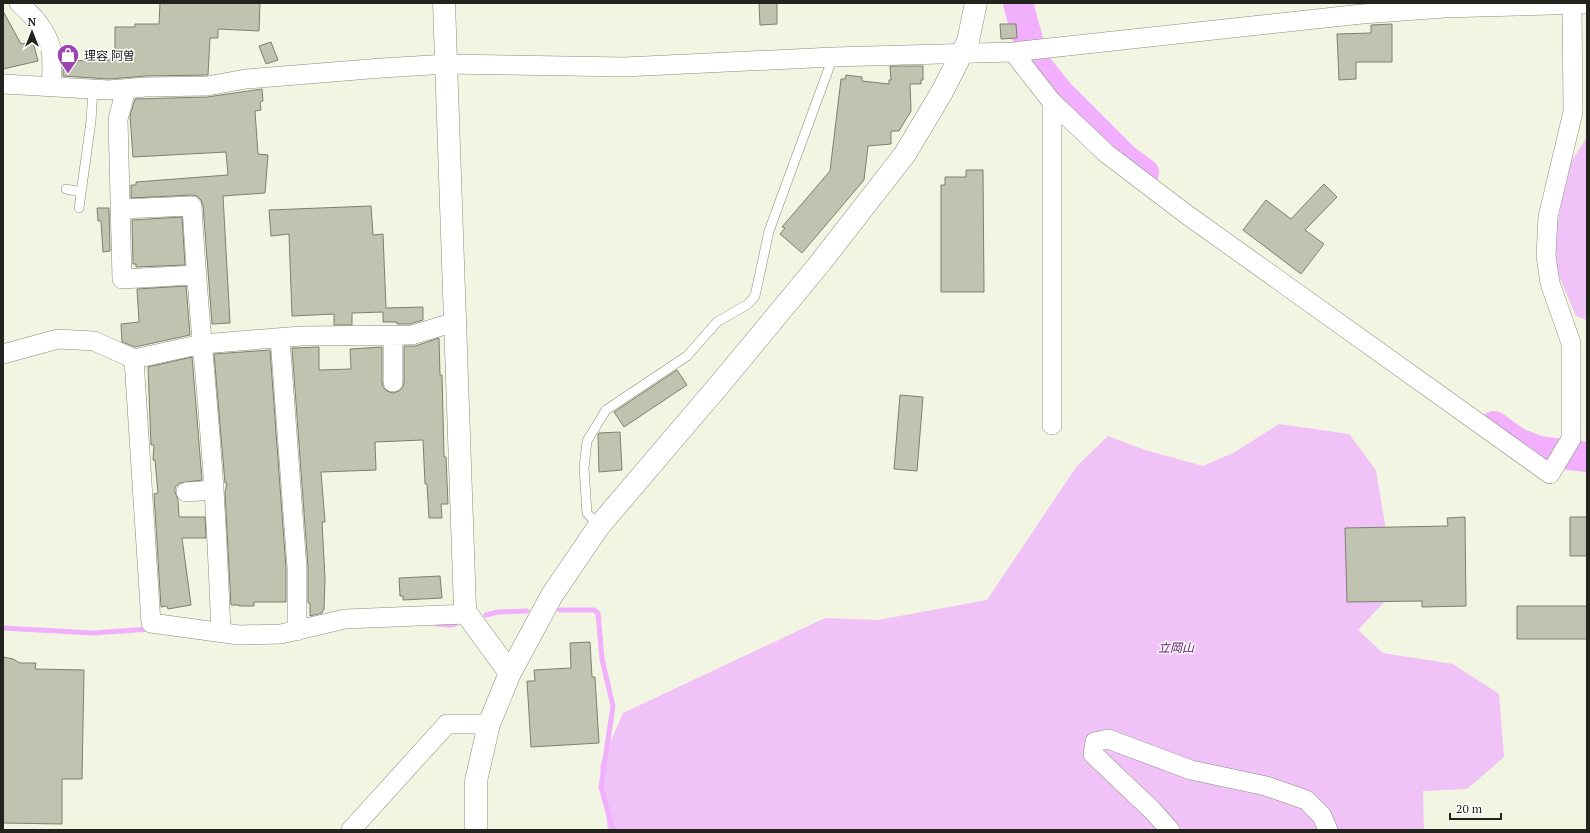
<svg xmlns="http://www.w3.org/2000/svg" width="1590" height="833" viewBox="0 0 1590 833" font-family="'PT Serif','Noto Sans JP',serif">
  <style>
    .green { fill: #f0c2f8 }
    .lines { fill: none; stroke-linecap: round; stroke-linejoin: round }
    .stream { stroke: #f1affd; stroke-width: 5 }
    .river { stroke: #f1affd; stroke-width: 30 }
    .building { fill: #c0c3b0; stroke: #7d806e }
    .service-casing { stroke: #898d7a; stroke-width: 10 }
    .minor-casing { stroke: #898d7a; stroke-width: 20 }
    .tertiary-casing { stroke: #898d7a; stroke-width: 23 }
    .service { stroke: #fff; stroke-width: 9 }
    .minor { stroke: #fff; stroke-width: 19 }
    .tertiary { stroke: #fff; stroke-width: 22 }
    .labels { text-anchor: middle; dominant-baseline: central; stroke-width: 3; stroke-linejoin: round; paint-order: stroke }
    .poi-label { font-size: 12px; fill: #22231c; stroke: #fff; text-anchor: start }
    .park-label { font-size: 12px; font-style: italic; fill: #600f6e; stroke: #fff }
  </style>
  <rect width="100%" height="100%" fill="#f1f5e1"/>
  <path class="green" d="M 1587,137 L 1587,320 L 1576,316 L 1553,262 L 1558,221 L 1569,165 Z
    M 1279,424 L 1349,434 L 1376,470 L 1386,530 L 1386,600 L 1358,630 L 1383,653 L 1453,664 L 1499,694 L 1504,757 L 1467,789 L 1423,791 L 1424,830 L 608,830 L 600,766 L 623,713 L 825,618 L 878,620 L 987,600 L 1077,466 L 1108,436 L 1145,450 L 1203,466 L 1235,452 Z"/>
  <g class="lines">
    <path class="stream" d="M 560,610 L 594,610 L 598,613 L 602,659 L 613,706 L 601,787 L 613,830
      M 486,615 L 498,612 L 527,611
      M 437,624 L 451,625 L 455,624
      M 3,628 L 93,633 L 150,629"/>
    <path class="river" d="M 1018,3 L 1034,62 L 1059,93 L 1126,160 L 1144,173
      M 1494,426 L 1516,442 L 1538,451 L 1587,457"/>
  </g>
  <path class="building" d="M 160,3 L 260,3 L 259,31 L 218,29 L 218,38 L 210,38 L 208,75 L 146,76 L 109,79 L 63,76 L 63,61 L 115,60 L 115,27 L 135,27 L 135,24 L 159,24 Z
    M 759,3 L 777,3 L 777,24 L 760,25 Z
    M 3,11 L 21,44 L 33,42 L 38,61 L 3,69 Z
    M 1000,24 L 1016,24 L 1017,38 L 1001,39 Z
    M 1392,24 L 1392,62 L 1356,62 L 1356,79 L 1339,80 L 1337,34 L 1371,33 L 1371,25 Z
    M 271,42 L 278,60 L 266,64 L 259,46 Z
    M 890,66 L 923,66 L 923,80 L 921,80 L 921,84 L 910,84 L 911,111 L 899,131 L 891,131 L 891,144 L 868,146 L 864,180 L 802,253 L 780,234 L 785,228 L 782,227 L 830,171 L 841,79 L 845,79 L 846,75 L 862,77 L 862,81 L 889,84 L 889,80 L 891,80 Z
    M 262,89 L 263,101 L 260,102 L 261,110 L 255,111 L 258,154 L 268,155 L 265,193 L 223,196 L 230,323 L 212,324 L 203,205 L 201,200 L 197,196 L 192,195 L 131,198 L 131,185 L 136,185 L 136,182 L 228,175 L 226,152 L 133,157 L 130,116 L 135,99 L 207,97 Z
    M 966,170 L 983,170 L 984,292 L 941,292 L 941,185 L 945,185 L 945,177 L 966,177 Z
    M 1324,184 L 1337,197 L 1305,230 L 1324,244 L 1301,274 L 1243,230 L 1266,200 L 1291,219 Z
    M 371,206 L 373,235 L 383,234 L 386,308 L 423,307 L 423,320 L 410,324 L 397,324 L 397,322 L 383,322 L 383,312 L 352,313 L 352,325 L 334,325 L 334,314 L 292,316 L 289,234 L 271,236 L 269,210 Z
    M 97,208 L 109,208 L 110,251 L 103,252 L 101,221 L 98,221 Z
    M 182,217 L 185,265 L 136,267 L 136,264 L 133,264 L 132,220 Z
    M 186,286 L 190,335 L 135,347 L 122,342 L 121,324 L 139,322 L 137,289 Z
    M 439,338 L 440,375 L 442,375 L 444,457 L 446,457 L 448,504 L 441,504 L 442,518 L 429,518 L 427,484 L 425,484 L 423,440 L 375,442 L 376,470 L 321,472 L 325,522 L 322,522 L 325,578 L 324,610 L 323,610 L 322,613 L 310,616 L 310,603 L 308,603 L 308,567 L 292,348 L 319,347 L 319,370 L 351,369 L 350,349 L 382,347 L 382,382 L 383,387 L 387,391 L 393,393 L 399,391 L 403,387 L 404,382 L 404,346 L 415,346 Z
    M 270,350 L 286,568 L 286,602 L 254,602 L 254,606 L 239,606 L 239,605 L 231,605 L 225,492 L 227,483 L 225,483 L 214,354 Z
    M 192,357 L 202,480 L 180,483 L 175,487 L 175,492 L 178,500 L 179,517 L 205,517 L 206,538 L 182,538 L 191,605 L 168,609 L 167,606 L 161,607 L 154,494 L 158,493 L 155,460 L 153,460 L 154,445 L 151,445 L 148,367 Z
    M 677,370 L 687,385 L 624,427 L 614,412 Z
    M 900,395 L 923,397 L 917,471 L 894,469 Z
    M 620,432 L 622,470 L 599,472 L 598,435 L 599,433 Z
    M 1465,517 L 1466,606 L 1422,607 L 1422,601 L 1347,602 L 1345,528 L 1448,526 L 1447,518 Z
    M 1570,517 L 1587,517 L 1587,556 L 1570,556 Z
    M 440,576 L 442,598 L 403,600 L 403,596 L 400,596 L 399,578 Z
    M 1517,606 L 1587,606 L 1587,639 L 1517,639 Z
    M 590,642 L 592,677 L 595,677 L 599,743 L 531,747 L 527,681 L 535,681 L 534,670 L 571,668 L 570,643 Z
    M 3,657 L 13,659 L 20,663 L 36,663 L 35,669 L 84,670 L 82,779 L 62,779 L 62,824 L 3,823 Z"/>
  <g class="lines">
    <g class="service-casing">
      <path id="service" d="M 66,189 L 81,192
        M 79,208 L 91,121 L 93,89
        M 599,526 L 587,513 L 584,468 L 587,441 L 606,410 L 687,356 L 717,322 L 748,304 L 755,296 L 769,231 L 833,57"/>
    </g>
    <g class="minor-casing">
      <path id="minor" d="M 19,3 C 32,15 47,30 51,49 C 53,61 51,75 52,87
        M 1013,52 L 1052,102 L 1107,154 L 1186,214 L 1550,474 L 1571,439 L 1571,343 L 1550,283 L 1546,256 L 1548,217 L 1573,112 L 1572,4
        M 3,84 L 109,90 L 146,87 L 207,86 L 246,79 L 382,68 L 447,64 L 624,67 L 833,57 L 1013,52 L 1362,14 L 1444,8 L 1587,4
        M 126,89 L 118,119 L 122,279 L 195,275
        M 1052,102 L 1052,425
        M 120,209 L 192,206 C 197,301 208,395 214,490 C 217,537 219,585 221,632
        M 393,335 L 393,382
        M 280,338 L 297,568 L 297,631
        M 3,354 L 58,339 L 94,341 L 134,359 L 202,344 L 301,336 L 412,335 L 445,325 L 455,324
        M 134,359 L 151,623 L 239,635 L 281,634 L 345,619 L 467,614
        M 186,492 L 214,490
        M 351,830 L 447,724 L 489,724
        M 1170,830 L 1152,810 L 1093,754 L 1095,742 L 1108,739 L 1191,770 L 1266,786 L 1306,800 L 1322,816 L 1328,830"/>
    </g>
    <g class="tertiary-casing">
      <path id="tertiary" d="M 444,3 L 465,609 L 467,614 L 510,673
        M 476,830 L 476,781 L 489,724 L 510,673 L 552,595 L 599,526 L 720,384 L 817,267 L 905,154 L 942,92 L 968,41 L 976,3"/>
    </g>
    <use href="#service" class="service"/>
    <use href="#minor" class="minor"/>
    <use href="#tertiary" class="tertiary"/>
  </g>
  <defs>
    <g id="shop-pin" transform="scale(1.15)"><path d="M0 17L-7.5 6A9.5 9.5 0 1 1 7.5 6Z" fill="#9e44b0" stroke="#fff"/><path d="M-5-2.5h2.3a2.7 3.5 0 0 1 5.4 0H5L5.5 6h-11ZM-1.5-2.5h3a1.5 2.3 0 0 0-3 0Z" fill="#fff"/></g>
  </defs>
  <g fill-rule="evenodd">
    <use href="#shop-pin" x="68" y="55"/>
  </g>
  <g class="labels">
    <g class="poi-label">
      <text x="84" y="55">理容 阿曽</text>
    </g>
    <g class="park-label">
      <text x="1176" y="647">立岡山</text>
    </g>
  </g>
  <rect width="1590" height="833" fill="none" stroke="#22231c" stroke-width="8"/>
  <g transform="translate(32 32)" stroke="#ffffff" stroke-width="3" paint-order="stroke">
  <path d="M0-3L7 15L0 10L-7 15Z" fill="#22231c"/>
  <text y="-6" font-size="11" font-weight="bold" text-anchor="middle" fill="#22231c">N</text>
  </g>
  <path d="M1450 813v6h51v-6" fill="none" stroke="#22231c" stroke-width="2"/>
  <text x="1456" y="813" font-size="12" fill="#22231c" stroke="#ffffff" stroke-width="3" paint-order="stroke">20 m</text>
</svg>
